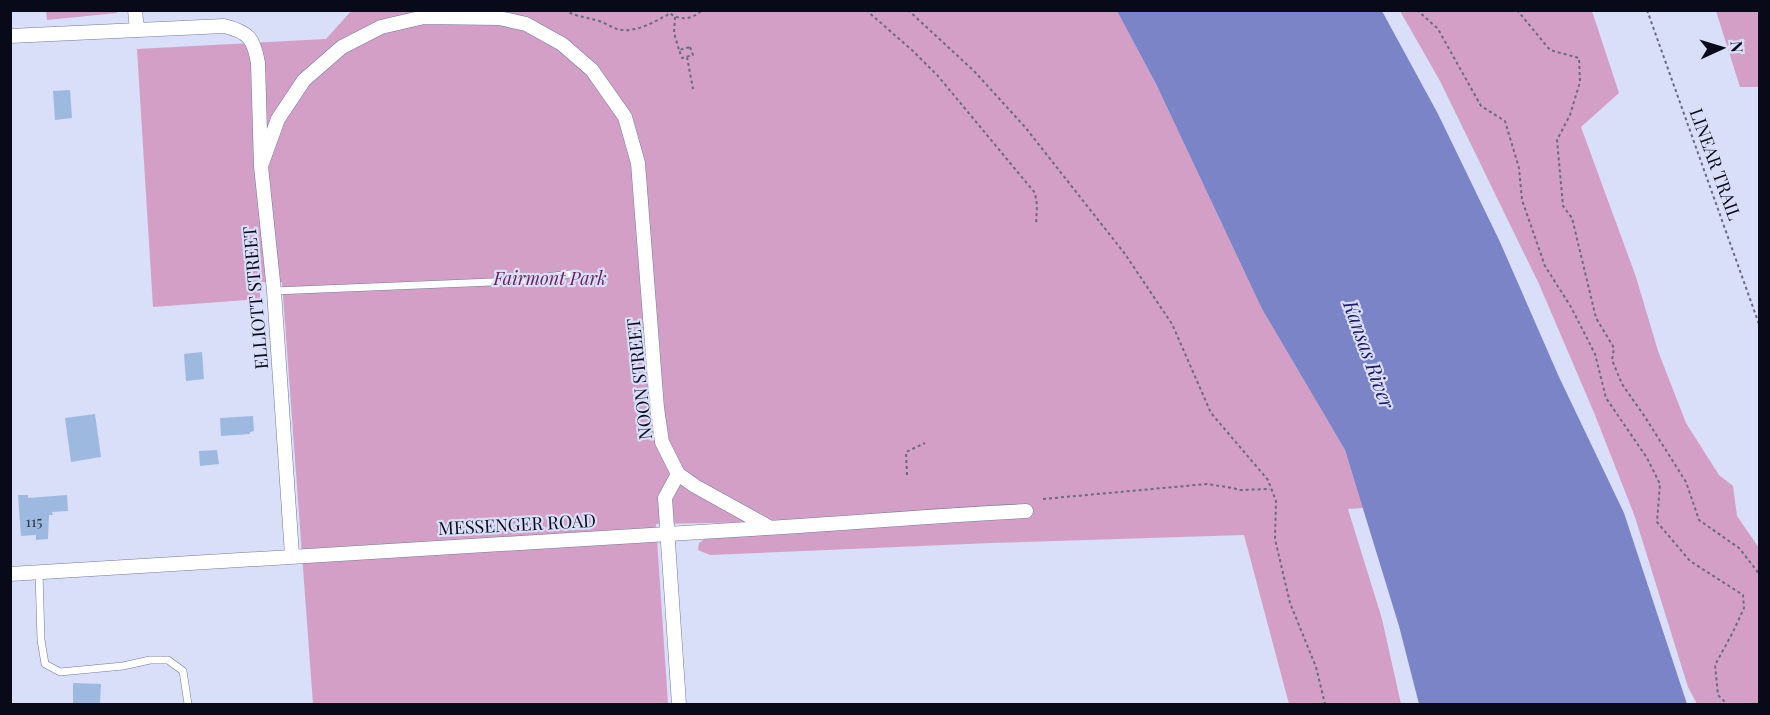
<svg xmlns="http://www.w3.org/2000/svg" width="1770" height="715" viewBox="0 0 1770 715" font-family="'Playfair Display',serif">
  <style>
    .green { fill: #d49fc6 }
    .water { fill: #7a84c6 }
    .building { fill: #9eb9df }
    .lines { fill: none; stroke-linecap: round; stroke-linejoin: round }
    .lane-casing { stroke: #7279a1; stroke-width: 8 }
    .street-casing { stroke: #7279a1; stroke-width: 15 }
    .path { stroke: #686b7f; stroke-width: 2; stroke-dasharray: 3 3; stroke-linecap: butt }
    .lane { stroke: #fff; stroke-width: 7 }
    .street { stroke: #fff; stroke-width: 14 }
    .labels { text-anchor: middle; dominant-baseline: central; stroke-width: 4.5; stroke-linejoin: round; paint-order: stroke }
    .number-label { font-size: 15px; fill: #2e364a }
    .street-label { font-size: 18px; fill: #090a19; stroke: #d9def9 }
    .park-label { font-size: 18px; font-style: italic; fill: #6a1e5b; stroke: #d9def9 }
    .water-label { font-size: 20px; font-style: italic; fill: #1f1b69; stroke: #d9def9 }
  </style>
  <rect width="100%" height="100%" fill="#d9def9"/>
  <path class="green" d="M 117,10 L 117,13 L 47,20 L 46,11 Z
    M 352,10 L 1117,11 L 1156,84 L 1262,309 L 1345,450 L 1363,508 L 1348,509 L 1382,619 L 1401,704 L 1289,704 L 1244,535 L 991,543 L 710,555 L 698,550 L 699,543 L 706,538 L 989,518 L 656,524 L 668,704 L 313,704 L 282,282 L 260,282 L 260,299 L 153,307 L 137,49 L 326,39 Z
    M 1400,11 L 1592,11 L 1619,93 L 1581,127 L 1636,277 L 1658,351 L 1686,423 L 1719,475 L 1733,486 L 1737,516 L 1759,548 L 1759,704 L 1697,704 L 1688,687 L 1635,517 L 1595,415 L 1539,284 L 1440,81 Z
    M 1716,11 L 1759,11 L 1759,87 L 1740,87 Z"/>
  <path class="water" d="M 1117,11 L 1382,11 L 1438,114 L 1500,242 L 1559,377 L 1624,513 L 1687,704 L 1419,704 L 1399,626 L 1345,450 L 1262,309 L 1156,84 Z"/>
  <path class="building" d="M 70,90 L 72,118 L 55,120 L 53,91 Z
    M 202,352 L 204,379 L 186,381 L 184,354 Z
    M 95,414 L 101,457 L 71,462 L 65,418 Z
    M 253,416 L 254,431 L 250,432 L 250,434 L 221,436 L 220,418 Z
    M 217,450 L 219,464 L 200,466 L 199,451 Z
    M 18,495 L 28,495 L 28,498 L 67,495 L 68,511 L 52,512 L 53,515 L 49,515 L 48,539 L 36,540 L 36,535 L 21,536 Z
    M 73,683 L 101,684 L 100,704 L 73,704 Z"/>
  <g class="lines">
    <g class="lane-casing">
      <path id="lane" d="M 274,291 L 517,281 L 570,274
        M 39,572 L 41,640 L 45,664 L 60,672 L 123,666 L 150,660 L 168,660 L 183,671 L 188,704"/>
    </g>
    <g class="street-casing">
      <path id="street" d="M 135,10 L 137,30
        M 10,36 L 224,26 C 249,32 254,39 258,63 L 261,166 L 274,291 L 292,555
        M 261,166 L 278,119 L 304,80 L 342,47 L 381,27 L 424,17 L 499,18 L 526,24 L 562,44 L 592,70 L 625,117 L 638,163 L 657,408 L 662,442 L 678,474 L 665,498 L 679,704
        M 678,474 L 695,486 L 769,527
        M 10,574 C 262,557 514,542 766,528 C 853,523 939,515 1026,511"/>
    </g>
    <path class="path" d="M 564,10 C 577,17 586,17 599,21 C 605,23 611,27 617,29 C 634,34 654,22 669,14
      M 666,10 C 677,21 691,21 702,10
      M 866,10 L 913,51 L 938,76 L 1035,193 L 1037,205 L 1036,225
      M 908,10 L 974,71 L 1025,127 L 1125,254 L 1172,324 L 1211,413 L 1268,480 L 1276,501 L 1275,539 L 1290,603 L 1316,667 L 1325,704
      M 1417,10 L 1438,29 L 1481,106 L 1505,121 L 1519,168 L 1522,200 L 1545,266 L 1571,307 L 1595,354 L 1606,398 L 1647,458 L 1660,484 L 1657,522 L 1690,561 L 1743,595 L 1744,608 L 1733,632 L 1715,665 L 1718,695 L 1727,704
      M 1517,10 L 1550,50 L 1579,58 L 1580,82 L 1570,115 L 1557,140 L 1563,206 L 1572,218 L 1596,318 L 1614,348 L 1612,360 L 1622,384 L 1645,417 L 1686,482 L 1699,520 L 1739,548 L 1757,571 L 1760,579
      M 1647,10 L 1760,327
      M 675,17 L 674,33 L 679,50
      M 690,47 L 693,55 L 682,58 L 679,50 Z
      M 687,57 L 693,89
      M 907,475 L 906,452 L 925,443
      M 1043,499 L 1207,484 L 1233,488 L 1239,490 L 1270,489"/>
    <use href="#lane" class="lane"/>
    <use href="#street" class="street"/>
  </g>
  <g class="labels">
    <g class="number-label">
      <text x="34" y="521">115</text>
    </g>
    <g class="street-label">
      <text transform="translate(1716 164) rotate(70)">LINEAR TRAIL</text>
      <text transform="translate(255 298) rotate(-95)">ELLIOTT STREET</text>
      <text transform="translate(639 379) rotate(-96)">NOON STREET</text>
      <text transform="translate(517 524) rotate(-3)">MESSENGER ROAD</text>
    </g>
    <g class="park-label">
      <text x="550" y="278">Fairmont Park</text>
    </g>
    <g class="water-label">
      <text transform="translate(1370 354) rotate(70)">Kansas River</text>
    </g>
  </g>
  <rect width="1770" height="715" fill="none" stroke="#090a19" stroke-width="24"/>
  <g transform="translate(1722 48) rotate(86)" stroke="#d9def9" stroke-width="4.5" paint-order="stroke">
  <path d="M0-4.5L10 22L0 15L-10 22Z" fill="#090a19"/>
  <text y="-9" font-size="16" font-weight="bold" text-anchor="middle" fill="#090a19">N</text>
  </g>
</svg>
